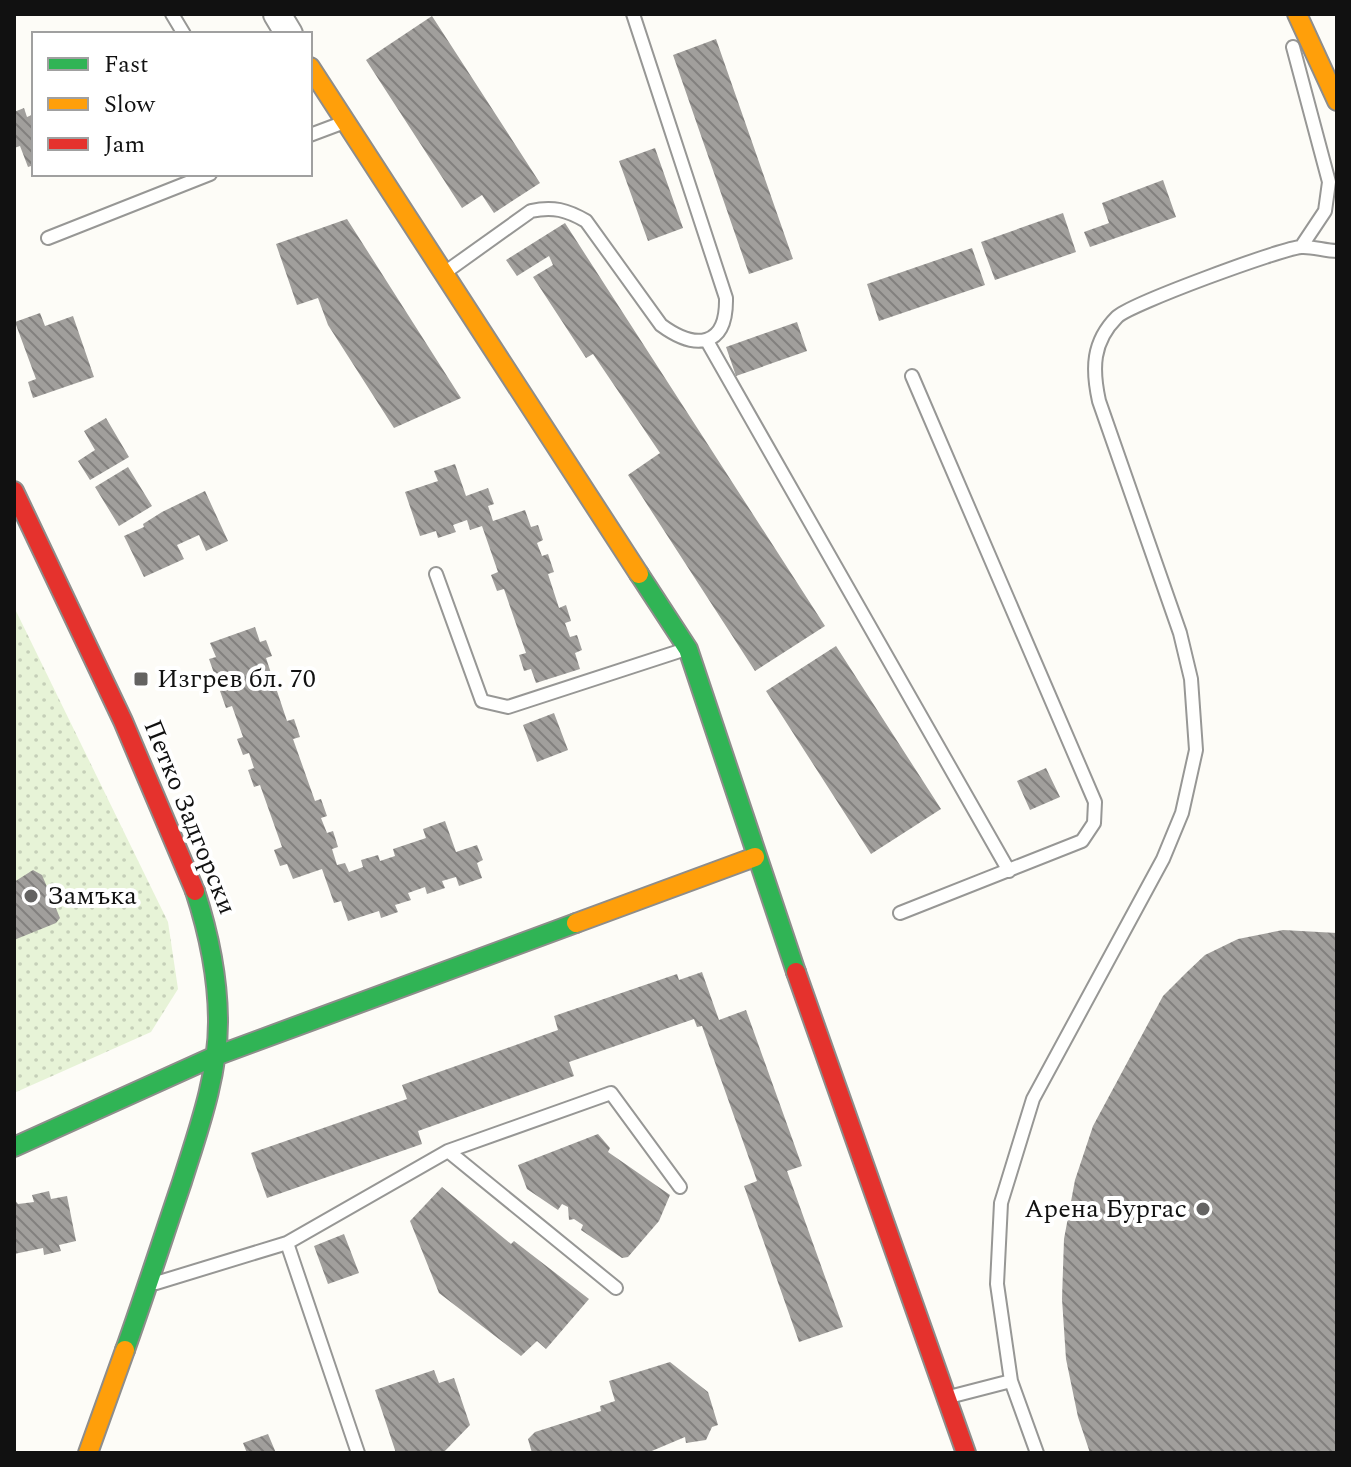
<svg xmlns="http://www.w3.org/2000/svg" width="1351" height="1467" viewBox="0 0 1351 1467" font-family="Spectral,serif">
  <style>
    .grass { fill: url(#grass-dots) }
    .building { fill: url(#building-back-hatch) }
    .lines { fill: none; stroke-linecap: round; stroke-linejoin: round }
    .lane-casing { stroke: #979795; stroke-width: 16 }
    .street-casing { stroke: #979795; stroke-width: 30 }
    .fast-casing { stroke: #8e8d8b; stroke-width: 22 }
    .slow-casing { stroke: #8e8d8b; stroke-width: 22 }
    .jam-casing { stroke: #8e8d8b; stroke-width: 22 }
    .lane { stroke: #fffffe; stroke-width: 12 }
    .street { stroke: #fffffe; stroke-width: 26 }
    .fast { stroke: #30b455; stroke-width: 18 }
    .slow { stroke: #ff9f0a; stroke-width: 18 }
    .jam { stroke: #e5322d; stroke-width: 18 }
    .poi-dot { fill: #646362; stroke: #fff; stroke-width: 3 }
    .labels { text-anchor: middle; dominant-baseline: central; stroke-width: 8; stroke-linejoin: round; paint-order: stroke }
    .poi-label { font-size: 26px; fill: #111; stroke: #fff; text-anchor: start }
    .street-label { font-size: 26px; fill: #111; stroke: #fff }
  </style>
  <defs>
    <pattern id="grass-dots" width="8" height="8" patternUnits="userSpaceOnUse" patternTransform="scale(2)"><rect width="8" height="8" fill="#e7f3d7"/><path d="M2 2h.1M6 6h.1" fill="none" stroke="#c5cfb8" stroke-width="1.8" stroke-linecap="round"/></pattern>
    <pattern id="building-back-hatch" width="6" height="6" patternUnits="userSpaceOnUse" patternTransform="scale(2)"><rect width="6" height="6" fill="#a19f9c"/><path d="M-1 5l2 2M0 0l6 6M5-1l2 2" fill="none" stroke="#82807e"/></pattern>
  </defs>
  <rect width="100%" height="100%" fill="#fdfcf7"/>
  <path class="grass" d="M 14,607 L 168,922 L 178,989 L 151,1032 L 14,1093 Z"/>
  <path class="building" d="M 432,16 L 540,183 L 494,213 L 482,195 L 462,208 L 366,60 Z
    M 716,39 L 793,259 L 749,274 L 673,55 Z
    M 24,108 L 27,117 L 34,114 L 34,165 L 28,167 L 20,146 L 14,148 L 14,112 Z
    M 655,148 L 683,228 L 648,241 L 619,161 Z
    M 1163,180 L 1176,217 L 1090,247 L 1084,232 L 1109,223 L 1102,203 Z
    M 1063,213 L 1076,252 L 995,280 L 981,242 Z
    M 347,219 L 461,398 L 394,428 L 328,325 L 318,298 L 297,305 L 276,244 Z
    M 565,223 L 825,626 L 755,671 L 628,475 L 660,453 L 593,354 L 586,358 L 533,277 L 553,265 L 549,256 L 517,276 L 506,260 Z
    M 972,248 L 985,285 L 879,321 L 867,284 Z
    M 40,313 L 45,326 L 73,316 L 94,377 L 33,398 L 28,382 L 36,379 L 15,322 Z
    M 797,322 L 807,351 L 736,376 L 726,347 Z
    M 106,418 L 129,457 L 90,480 L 78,461 L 95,450 L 84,431 Z
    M 455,464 L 466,496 L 488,488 L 494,504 L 488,506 L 493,521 L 525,510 L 531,527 L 538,525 L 543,540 L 537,543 L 542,556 L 548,554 L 554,572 L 548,574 L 559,608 L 566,605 L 571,621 L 565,623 L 570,637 L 577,635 L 582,650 L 575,653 L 580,669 L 536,683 L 531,669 L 524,671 L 519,655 L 526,653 L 504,589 L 497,591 L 491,575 L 498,572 L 482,526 L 470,530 L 467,520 L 453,525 L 456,532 L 438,538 L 436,531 L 420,536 L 405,492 L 438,481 L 434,471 Z
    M 128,467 L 152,506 L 119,526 L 95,487 Z
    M 205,491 L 228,541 L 206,551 L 199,535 L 177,545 L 184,559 L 144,577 L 124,536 L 144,527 L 143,524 L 162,512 Z
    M 255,627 L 260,642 L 266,640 L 272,656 L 266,658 L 287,721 L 294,719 L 300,737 L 293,739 L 315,801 L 321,799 L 327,816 L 321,818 L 327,833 L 333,831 L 338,847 L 332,849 L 337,865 L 345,863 L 349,872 L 363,867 L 361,860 L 378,855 L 380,861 L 395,856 L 393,849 L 426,838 L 423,829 L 445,821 L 456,852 L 477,845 L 483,860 L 477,863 L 482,878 L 459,886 L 456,877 L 442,881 L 445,888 L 427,894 L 425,887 L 408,893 L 411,900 L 395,905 L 398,912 L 381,918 L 379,911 L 348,921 L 341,901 L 334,903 L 322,869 L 293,879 L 287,864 L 280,866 L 274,850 L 282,847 L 260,785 L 254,787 L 248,770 L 254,768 L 249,753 L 243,755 L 237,739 L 243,737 L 232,706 L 226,708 L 220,691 L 227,689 L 222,674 L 215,676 L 209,659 L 216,657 L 210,643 Z
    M 836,646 L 941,809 L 871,854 L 766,691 Z
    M 554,713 L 568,750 L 537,762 L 523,725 Z
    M 1046,768 L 1060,797 L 1030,810 L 1017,781 Z
    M 33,870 L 42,875 L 60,918 L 56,923 L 14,940 L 14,882 Z
    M 1283,930 L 1337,933 L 1337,1453 L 1090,1453 L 1078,1417 L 1066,1359 L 1062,1299 L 1064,1239 L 1075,1180 L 1093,1126 L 1163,996 L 1187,972 L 1205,955 L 1238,939 Z
    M 702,972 L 719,1020 L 746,1010 L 802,1166 L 787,1171 L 843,1327 L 799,1342 L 744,1186 L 757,1181 L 702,1026 L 697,1027 L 694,1019 L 569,1062 L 574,1076 L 418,1131 L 422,1144 L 267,1198 L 251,1153 L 407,1099 L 402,1085 L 558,1030 L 554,1016 L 677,974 L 679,980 Z
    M 598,1134 L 610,1148 L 608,1152 L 670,1195 L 659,1221 L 628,1257 L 622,1258 L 581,1230 L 583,1225 L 574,1219 L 569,1220 L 568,1207 L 562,1204 L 558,1210 L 527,1189 L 518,1165 Z
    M 442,1187 L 511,1244 L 514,1241 L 589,1299 L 546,1349 L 537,1341 L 521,1356 L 439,1293 L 410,1221 Z
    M 49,1191 L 51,1199 L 67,1196 L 76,1241 L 59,1245 L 61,1251 L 44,1255 L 43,1248 L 14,1254 L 14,1199 L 18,1204 L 34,1202 L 32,1195 Z
    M 344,1234 L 359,1273 L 328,1284 L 314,1246 Z
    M 670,1362 L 708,1392 L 718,1425 L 712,1427 L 706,1440 L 686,1443 L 685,1437 L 647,1453 L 532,1453 L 528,1439 L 535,1432 L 601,1411 L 600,1406 L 615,1401 L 609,1381 Z
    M 434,1370 L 439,1383 L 454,1378 L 470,1425 L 443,1453 L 396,1453 L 375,1390 Z
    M 268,1434 L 276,1453 L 247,1453 L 243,1443 Z"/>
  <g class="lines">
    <g class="lane-casing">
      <path id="lane" d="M 172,14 L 184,34
        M 1293,47 L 1329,182 L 1325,211 L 1301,247
        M 310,135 L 342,123
        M 48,238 L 210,174
        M 447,271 L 531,211 C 553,206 567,210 586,221 L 661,325 C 695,350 727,348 726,298 L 633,14
        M 707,341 L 1009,871
        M 436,574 L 482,701 L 508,707 L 686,649
        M 900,913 L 1082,841 L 1094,823 L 1095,802 L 912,376
        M 448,1151 L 616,1288
        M 287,1243 L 358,1453
        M 156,1283 L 287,1243 L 448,1151 L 611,1093 L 680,1187
        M 949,1397 L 1011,1381
        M 1037,1453 L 1011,1381 L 997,1284 L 1001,1203 L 1033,1099 L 1163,859 L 1182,813 L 1196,750 L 1191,679 L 1180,633 L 1099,401 C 1092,369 1092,342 1117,317 C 1130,304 1280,249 1301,247 C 1312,246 1325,251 1337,251"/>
    </g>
    <g class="street-casing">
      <path id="street" d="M 277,14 L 289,34"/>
    </g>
    <g class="fast-casing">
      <path id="fast" d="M 639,574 L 688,649 L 796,972
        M 14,1147 L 213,1057 L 576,923
        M 125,1350 C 145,1294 163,1238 182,1182 C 198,1131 218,1076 218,1022 C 218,977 209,934 195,891"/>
    </g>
    <g class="slow-casing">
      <path id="slow" d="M 1297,14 L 1337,101
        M 310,67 L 639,574
        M 576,923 L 755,857
        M 88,1453 L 125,1350"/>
    </g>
    <g class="jam-casing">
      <path id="jam" d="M 14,491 L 123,721 L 195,891
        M 796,972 L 966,1453"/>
    </g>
    <use href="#lane" class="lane"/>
    <use href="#street" class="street"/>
    <use href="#fast" class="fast"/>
    <use href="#slow" class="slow"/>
    <use href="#jam" class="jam"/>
  </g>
  <g class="poi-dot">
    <rect x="133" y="671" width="16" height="16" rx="4"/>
    <circle cx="31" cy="896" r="8"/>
    <circle cx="1203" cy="1209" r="8"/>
  </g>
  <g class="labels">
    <g class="poi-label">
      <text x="157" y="679">Изгрев бл. 70</text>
      <text x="47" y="896">Замъка</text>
      <text x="1187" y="1209" text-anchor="end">Арена Бургас</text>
    </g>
    <g class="street-label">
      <text transform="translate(190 817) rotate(68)">Петко Задгорски</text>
    </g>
  </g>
  <rect width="1351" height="1467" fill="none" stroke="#111111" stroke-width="32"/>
  <rect x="32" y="32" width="280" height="144" fill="#ffffff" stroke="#a0a0a0" stroke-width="2"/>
  <rect x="48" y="58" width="40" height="12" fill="#30b455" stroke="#a0a0a0" stroke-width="2"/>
  <text x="104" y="72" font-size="24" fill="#111111">Fast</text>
  <rect x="48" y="98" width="40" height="12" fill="#ff9f0a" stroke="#a0a0a0" stroke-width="2"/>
  <text x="104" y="112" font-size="24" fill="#111111">Slow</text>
  <rect x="48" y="138" width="40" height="12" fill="#e5322d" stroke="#a0a0a0" stroke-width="2"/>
  <text x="104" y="152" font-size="24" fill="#111111">Jam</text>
</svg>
